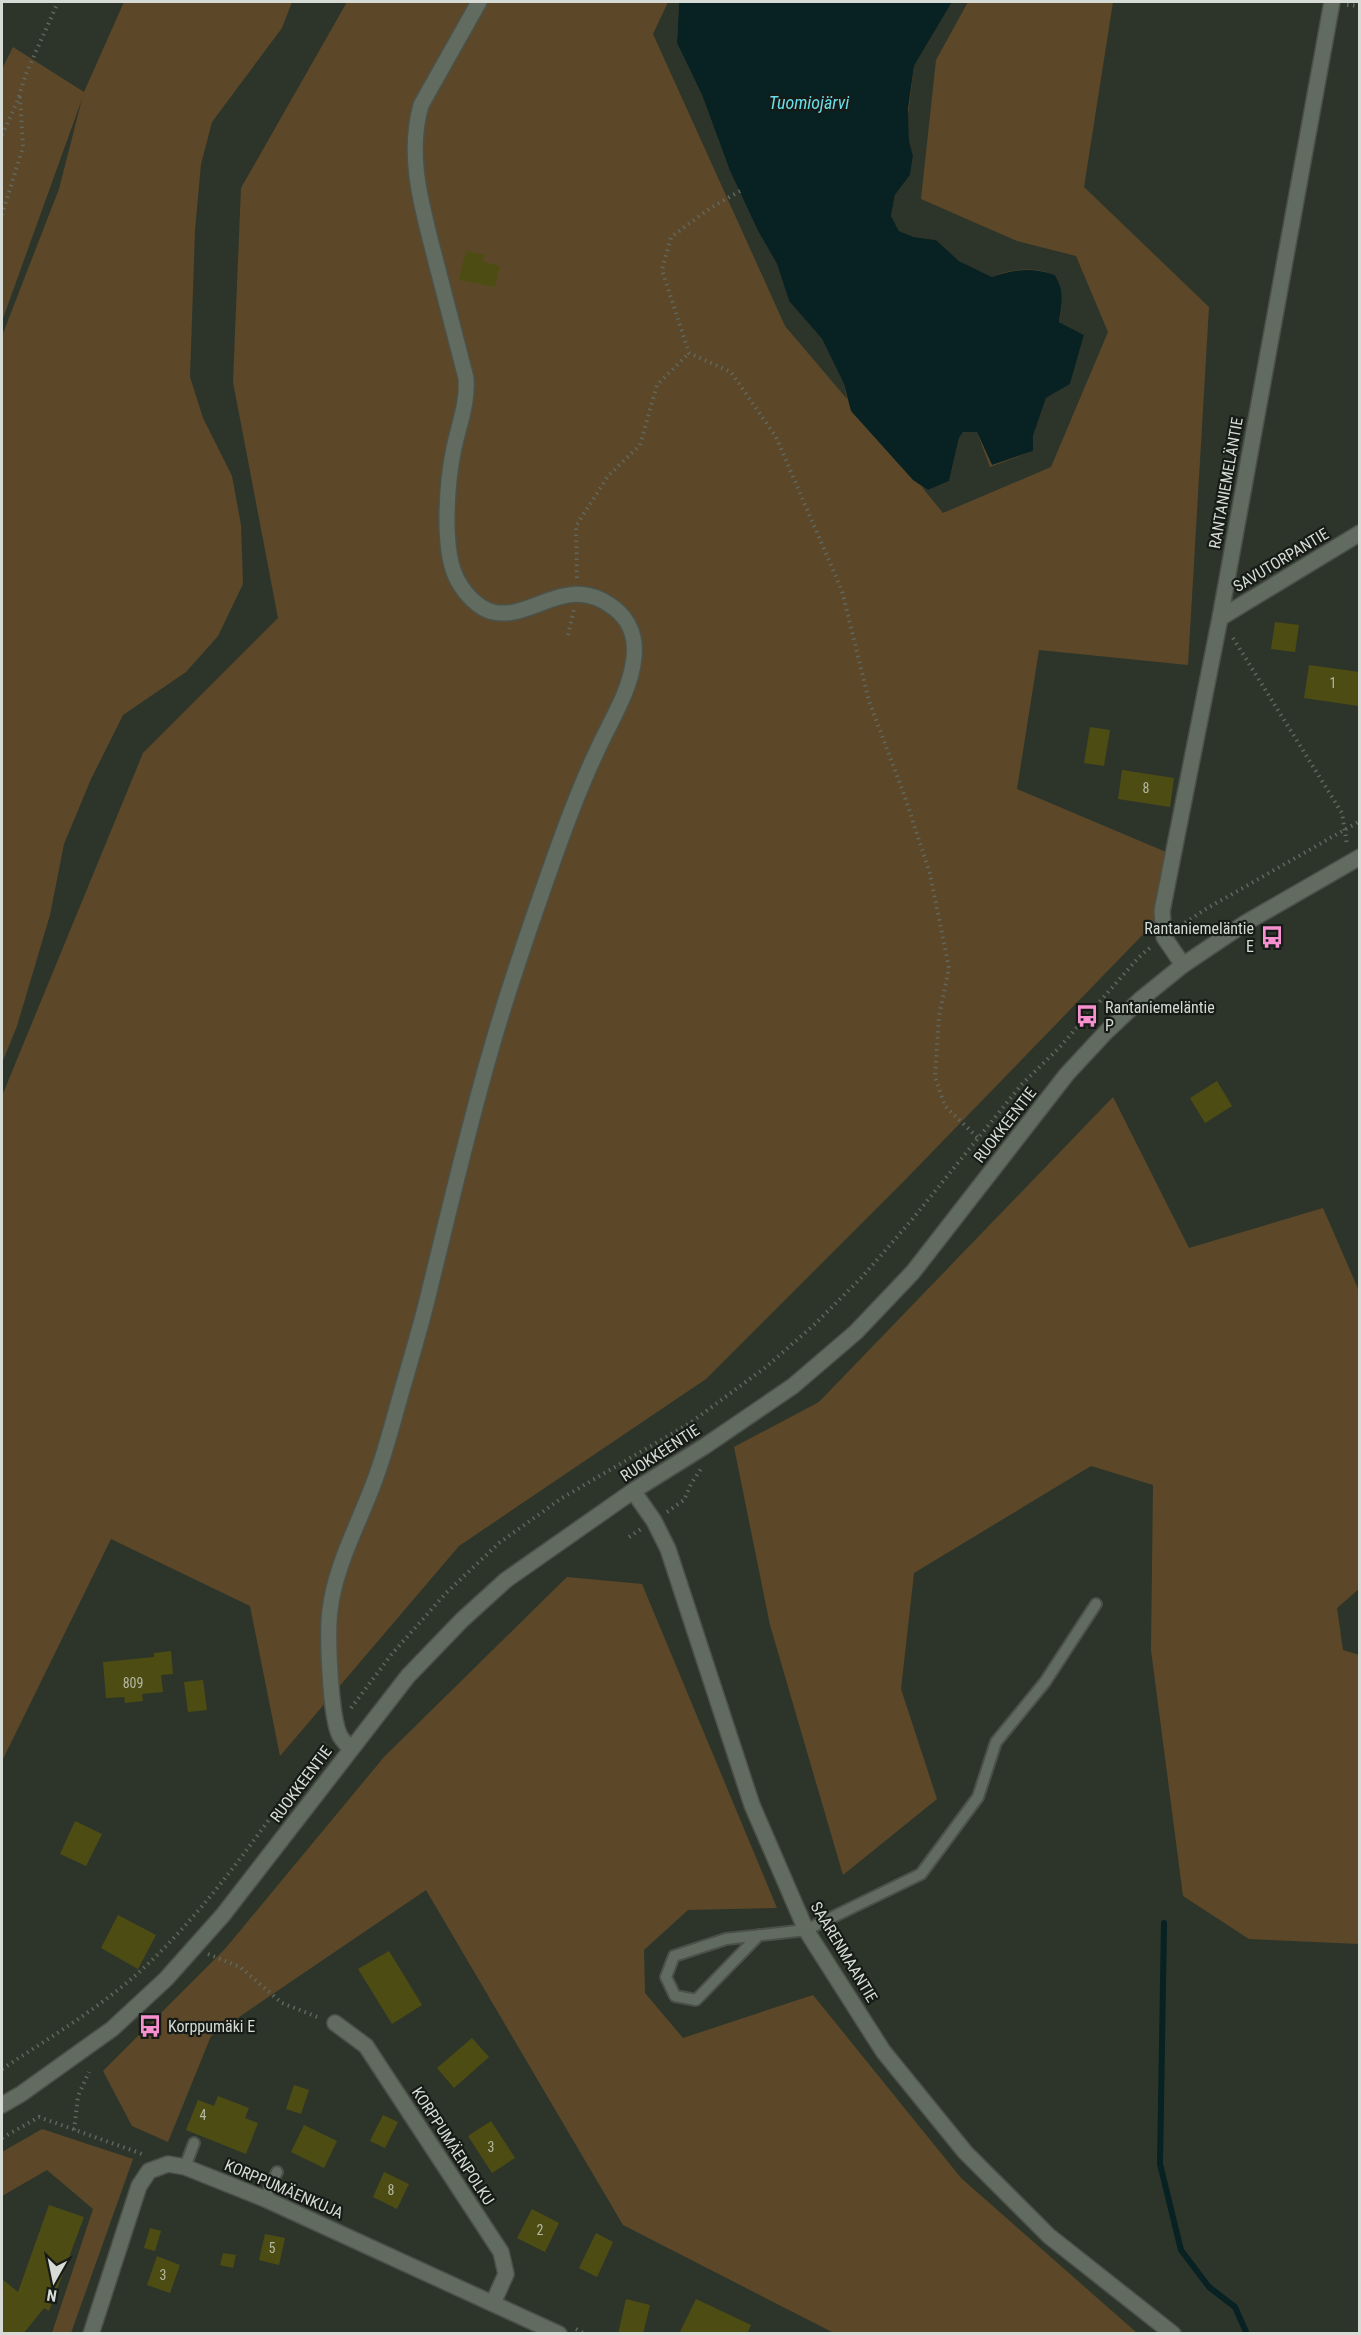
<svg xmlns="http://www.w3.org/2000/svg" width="1361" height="2335" viewBox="0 0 1361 2335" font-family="'Roboto Condensed',sans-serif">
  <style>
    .green { fill: #5c4828 }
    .water { fill: #082123 }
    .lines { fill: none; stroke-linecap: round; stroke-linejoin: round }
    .stream { stroke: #082123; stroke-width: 6 }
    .building { fill: #4d4d13 }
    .service-casing { stroke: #4b5149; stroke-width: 14 }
    .minor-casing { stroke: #4b5149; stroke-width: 18 }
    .tertiary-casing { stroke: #4b5149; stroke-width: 18 }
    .path { stroke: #60675e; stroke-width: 4; stroke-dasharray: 1.5 4.5; stroke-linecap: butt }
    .service { stroke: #626b60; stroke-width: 10 }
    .minor { stroke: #626b60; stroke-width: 15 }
    .tertiary { stroke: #626b60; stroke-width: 15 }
    .labels { text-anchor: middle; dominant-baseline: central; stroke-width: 4.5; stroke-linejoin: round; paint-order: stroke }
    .number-label { font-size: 14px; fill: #b4b8a4 }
    .street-label { font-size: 16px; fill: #d6dbd5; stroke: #171b17 }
    .poi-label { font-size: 16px; fill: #d6dbd5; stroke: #171b17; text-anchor: start }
    .water-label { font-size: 18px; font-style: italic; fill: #69dee8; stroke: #171b17 }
  </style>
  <rect width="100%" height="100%" fill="#2d352b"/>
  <path class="green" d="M 124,2 L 292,2 L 282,28 L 212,122 L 201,164 L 195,230 L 190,377 L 203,418 L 232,476 L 241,525 L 243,584 L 218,636 L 186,672 L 123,715 L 91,779 L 64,844 L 50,915 L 17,1026 L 2,1063 L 2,336 L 59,189 L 82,99 L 2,321 L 2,69 L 13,47 L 84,92 Z
    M 347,2 L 668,2 L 653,34 L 785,326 L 847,399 L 844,384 L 822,339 L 789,301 L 777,264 L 758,231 L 730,171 L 702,95 L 677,43 L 679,2 L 952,2 L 914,66 L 908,115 L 909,140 L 913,156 L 910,175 L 895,195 L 891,216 L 899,231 L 914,237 L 936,240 L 959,261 L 992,277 C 1012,268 1034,267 1055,275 C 1064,292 1063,302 1059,322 L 1084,335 L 1070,384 L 1046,398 L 1033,436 L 1033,451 L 990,467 L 977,432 L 963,432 L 959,438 L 949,481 L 928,490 L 921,486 L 943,513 L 1051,467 L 1108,332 L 1076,256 L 1017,241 L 921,199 L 936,60 L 968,2 L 1113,2 L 1084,187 L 1209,307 L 1188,665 L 1039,650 L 1017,789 L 1166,852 L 1157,920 L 904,1181 L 706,1379 L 459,1546 L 280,1756 L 250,1606 L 111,1539 L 2,1761 L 2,1096 L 143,753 L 278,618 L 233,382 L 241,188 Z
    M 1113,1097 L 1189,1248 L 1323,1208 L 1359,1291 L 1359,1589 L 1337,1608 L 1343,1650 L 1359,1655 L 1359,1944 L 1249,1939 L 1183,1896 L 1151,1650 L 1153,1485 L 1091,1466 L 914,1573 L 901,1689 L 937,1799 L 843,1875 L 770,1625 L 734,1447 L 819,1402 Z
    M 567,1577 L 642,1584 L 777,1908 L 688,1910 L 644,1950 L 645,1993 L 683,2038 L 813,1995 L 961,2178 L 1137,2333 L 834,2333 L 623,2225 L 426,1890 L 211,2036 L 168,2142 L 132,2126 L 103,2071 L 225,1949 L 384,1757 Z
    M 42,2129 L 133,2159 L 71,2333 L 52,2333 L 93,2209 L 47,2170 L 2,2196 L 2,2152 Z"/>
  <path class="water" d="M 679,2 L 952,2 L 914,66 L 908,109 L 909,140 L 913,156 L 910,175 L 895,195 L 891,216 L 899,231 L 914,237 L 936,240 L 959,261 L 992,277 C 1013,269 1033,267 1055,275 C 1065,293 1062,302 1059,322 L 1084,335 L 1070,384 L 1046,398 L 1033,436 L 1033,451 L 992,465 L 977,432 L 963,432 L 959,438 L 949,481 L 928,490 L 913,480 L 851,411 L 844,384 L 822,339 L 789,301 L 777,264 L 758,231 L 730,171 L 702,95 L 677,43 Z"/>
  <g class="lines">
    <path class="stream" d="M 1164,1923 L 1160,2164 L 1181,2250 L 1209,2287 L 1235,2307 L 1247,2334"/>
  </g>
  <path class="building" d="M 466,251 L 485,255 L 483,262 L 500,266 L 495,287 L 459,280 Z
    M 1275,622 L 1299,625 L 1295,652 L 1271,649 Z
    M 1309,665 L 1360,672 L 1358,706 L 1304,698 Z
    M 1090,727 L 1110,730 L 1104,766 L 1084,763 Z
    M 1122,770 L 1174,778 L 1170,807 L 1118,799 Z
    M 1217,1081 L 1232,1106 L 1205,1123 L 1190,1098 Z
    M 171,1651 L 173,1674 L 161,1675 L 163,1692 L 142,1694 L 143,1701 L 125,1703 L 124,1697 L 106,1698 L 103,1662 L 154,1657 L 154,1653 Z
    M 203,1680 L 207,1710 L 188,1712 L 184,1682 Z
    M 75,1821 L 102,1834 L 86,1866 L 60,1854 Z
    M 118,1915 L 156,1935 L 138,1969 L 101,1948 Z
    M 389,1951 L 422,2005 L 392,2024 L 358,1969 Z
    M 472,2038 L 489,2057 L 454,2088 L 437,2068 Z
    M 294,2085 L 309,2090 L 301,2114 L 286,2109 Z
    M 218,2096 L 249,2108 L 245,2118 L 258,2123 L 246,2154 L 186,2130 L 198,2100 L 214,2106 Z
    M 383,2115 L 398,2122 L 385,2148 L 370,2141 Z
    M 491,2121 L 515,2158 L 492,2173 L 468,2136 Z
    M 304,2125 L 337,2141 L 324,2168 L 291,2152 Z
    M 384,2172 L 409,2184 L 397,2209 L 373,2197 Z
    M 49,2205 L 84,2217 L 49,2311 L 44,2308 L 23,2334 L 2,2334 L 2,2279 L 18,2292 Z
    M 532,2209 L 559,2223 L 545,2252 L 517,2238 Z
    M 150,2228 L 161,2231 L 155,2251 L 144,2248 Z
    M 596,2233 L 613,2242 L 597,2277 L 579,2268 Z
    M 265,2234 L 285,2238 L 279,2265 L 259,2260 Z
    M 223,2253 L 236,2255 L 233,2268 L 220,2265 Z
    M 157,2256 L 180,2265 L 170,2293 L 147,2285 Z
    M 626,2299 L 650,2305 L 643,2334 L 618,2334 Z
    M 696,2299 L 751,2325 L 747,2334 L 679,2334 Z"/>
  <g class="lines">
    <g class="service-casing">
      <path id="service" d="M 759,1935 L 696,2000 L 675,1996 L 666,1977 L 674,1956 L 726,1939 L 806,1930 L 921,1874 L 978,1797 L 996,1742 L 1045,1682 L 1096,1604
        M 185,2167 L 194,2143
        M 265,2199 L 277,2172"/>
    </g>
    <g class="minor-casing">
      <path id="minor" d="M 1220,618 L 1360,533
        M 1183,965 L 1164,937 L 1162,911 L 1220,618 L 1332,2
        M 350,1749 C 347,1744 343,1741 340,1736 C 330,1717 327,1633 330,1610 C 335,1568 356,1529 371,1490 C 381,1466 388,1440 395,1415 C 407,1371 421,1328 431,1284 C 450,1207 468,1129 490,1053 C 508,989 530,926 552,864 C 565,827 579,789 596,753 C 609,723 631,691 634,657 C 636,638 630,620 614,608 C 567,571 533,621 493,612 C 479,609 465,594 458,581 C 441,552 447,481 454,448 C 459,424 468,403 466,378 C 456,339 446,301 436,262 C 423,210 406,158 421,105 L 479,2
        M 335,2023 L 366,2046 L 501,2252 L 506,2274 L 493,2303
        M 91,2334 L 139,2186 L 149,2171 L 168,2164 L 185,2167 L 265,2199 L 559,2334"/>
    </g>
    <g class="tertiary-casing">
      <path id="tertiary" d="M 633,1491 L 654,1521 L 668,1549 L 752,1805 L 806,1930 L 883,2051 L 965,2152 L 1049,2236 L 1173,2334
        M 2,2105 L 21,2094 L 112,2029 L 166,1979 L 223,1915 L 408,1676 L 462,1620 L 506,1580 L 633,1491 L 705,1446 L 793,1386 L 856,1332 L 913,1272 L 1067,1074 L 1106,1032 L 1141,999 L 1183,965 L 1247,922 L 1360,857"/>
    </g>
    <path class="path" d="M 1347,5 L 1360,6
      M 2,135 L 17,102 L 26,74 L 58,2
      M 740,191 L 709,209 L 671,237 L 662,270 L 689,353 L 731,372 L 776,437 L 842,591 L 869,701 L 905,797 L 930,874 L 949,968 L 939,1016 L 935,1077 L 945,1106 L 978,1138
      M 2,215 L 23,147 L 20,96
      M 577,578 L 576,526 L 608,476 L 640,445 L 657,385 L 689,353
      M 568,635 L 574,609
      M 1233,638 L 1342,813 L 1347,845
      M 1180,926 L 1206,909 L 1360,821
      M 667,1512 L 684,1500 L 691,1484 L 701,1469
      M 629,1537 L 641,1529
      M 351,1708 L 391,1655 L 445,1594 L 499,1543 L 562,1498 L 690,1423 L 766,1367 L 814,1325 L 863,1276 L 910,1222 L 1022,1084 L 1058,1049 L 1138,958 L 1152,946
      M 208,1954 L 240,1967 L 282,2003 L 320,2018
      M 2,2069 C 52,2036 105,2005 149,1963 C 217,1898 269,1818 325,1743
      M 74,2130 L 78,2096 L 89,2072
      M 2,2138 L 39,2117 L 145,2155
      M 576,2329 L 585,2334"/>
    <use href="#service" class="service"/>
    <use href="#minor" class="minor"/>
    <use href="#tertiary" class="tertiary"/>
  </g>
  <defs>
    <g id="bus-bare" transform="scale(1.8)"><path d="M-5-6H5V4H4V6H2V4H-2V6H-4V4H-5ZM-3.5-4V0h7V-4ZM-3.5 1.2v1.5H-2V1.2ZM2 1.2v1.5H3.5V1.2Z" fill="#f690cf" stroke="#171b17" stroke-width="2.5" paint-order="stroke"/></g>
  </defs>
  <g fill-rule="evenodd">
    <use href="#bus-bare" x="1272" y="937"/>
    <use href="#bus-bare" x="1087" y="1016"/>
    <use href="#bus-bare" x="150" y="2026"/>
  </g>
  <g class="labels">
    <g class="number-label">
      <text x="1333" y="683">1</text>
      <text x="1146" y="788">8</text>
      <text x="133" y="1683">809</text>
      <text x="203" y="2115">4</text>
      <text x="491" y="2147">3</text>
      <text x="391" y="2190">8</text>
      <text x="540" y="2230">2</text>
      <text x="272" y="2248">5</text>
      <text x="163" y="2275">3</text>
    </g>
    <g class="street-label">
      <text transform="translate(1226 483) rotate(-80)">RANTANIEMELÄNTIE</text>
      <text transform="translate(1281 560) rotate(-31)">SAVUTORPANTIE</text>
      <text transform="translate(1005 1125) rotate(-52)">RUOKKEENTIE</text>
      <text transform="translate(660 1453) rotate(-33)">RUOKKEENTIE</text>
      <text transform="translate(301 1784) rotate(-53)">RUOKKEENTIE</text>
      <text transform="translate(844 1952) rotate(59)">SAARENMAANTIE</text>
      <text transform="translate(453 2146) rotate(57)">KORPPUMÄENPOLKU</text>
      <text transform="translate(284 2189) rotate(23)">KORPPUMÄENKUJA</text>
    </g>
    <g class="poi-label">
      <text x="1254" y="928" text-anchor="end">Rantaniemeläntie<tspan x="1254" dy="18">E</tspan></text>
      <text x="1105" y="1007">Rantaniemeläntie<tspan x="1105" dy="18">P</tspan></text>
      <text x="168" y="2026">Korppumäki E</text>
    </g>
    <g class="water-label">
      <text x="809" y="102">Tuomiojärvi</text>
    </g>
  </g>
  <rect width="1361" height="2335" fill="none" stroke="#d6dbd5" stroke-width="6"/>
  <g transform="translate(54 2281) rotate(189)" stroke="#171b17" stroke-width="4.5" paint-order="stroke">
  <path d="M0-4.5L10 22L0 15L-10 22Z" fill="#d6dbd5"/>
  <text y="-9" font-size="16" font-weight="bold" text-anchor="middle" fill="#d6dbd5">N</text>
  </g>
</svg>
